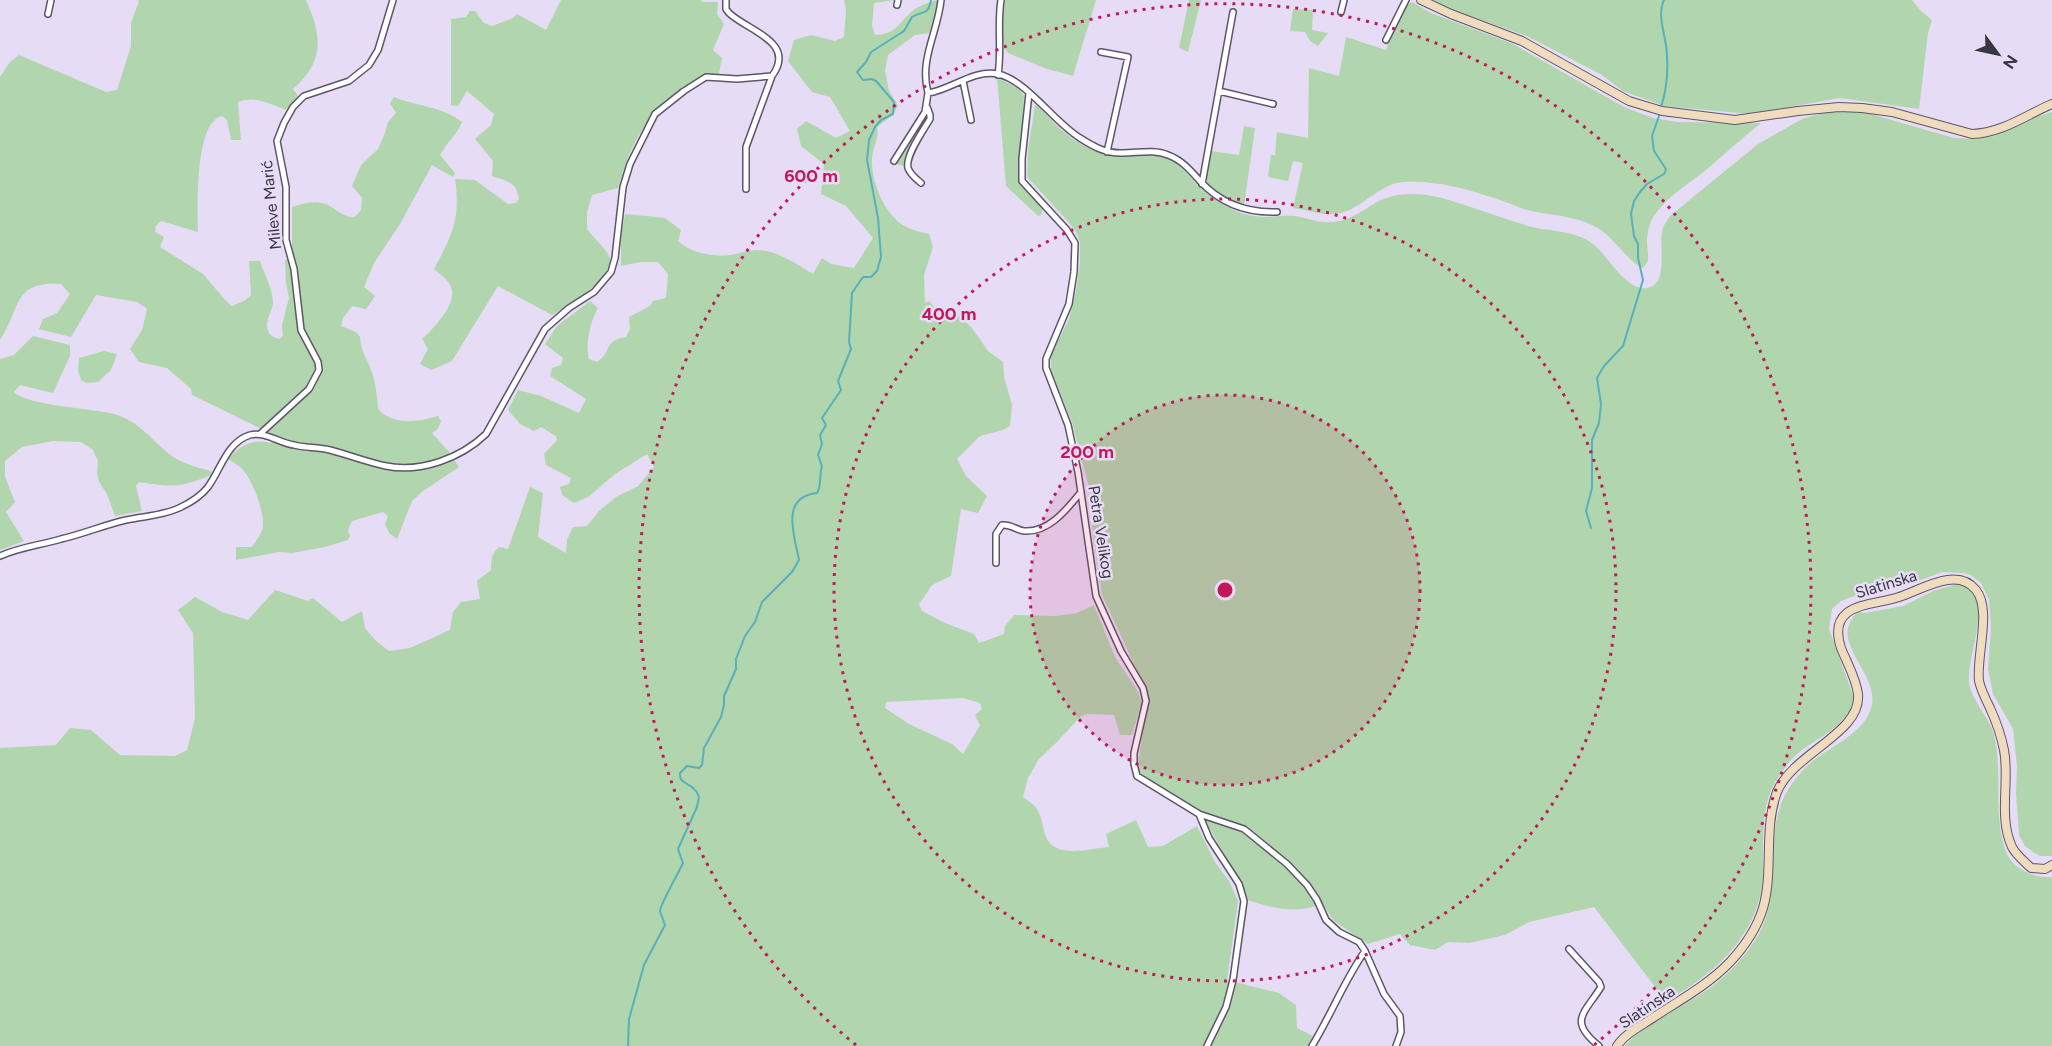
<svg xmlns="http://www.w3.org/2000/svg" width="2052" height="1046" viewBox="0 0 2052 1046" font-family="Figtree,sans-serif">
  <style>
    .green { fill: #b1d6ad; fill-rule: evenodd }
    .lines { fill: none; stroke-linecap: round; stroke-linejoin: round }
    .stream { stroke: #57b0bc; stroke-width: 2 }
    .street-casing { stroke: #5e556b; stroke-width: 8 }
    .secondary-casing { stroke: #5e556b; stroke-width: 10 }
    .street { stroke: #fff; stroke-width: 5 }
    .secondary { stroke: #efdcbe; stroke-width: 8 }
    .ring { fill: none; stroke: #c2185b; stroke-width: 3; stroke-dasharray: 3 6 }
    .labels { text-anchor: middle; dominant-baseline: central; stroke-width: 5; stroke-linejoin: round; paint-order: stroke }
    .street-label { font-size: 16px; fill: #3a3640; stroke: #e6dcf5 }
    .centre { fill: #c2185b; stroke: #e6dcf5; stroke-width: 3 }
    .ring-label { font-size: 18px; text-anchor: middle; font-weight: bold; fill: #c2185b; stroke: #e6dcf5; stroke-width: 5; stroke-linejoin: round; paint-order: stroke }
  </style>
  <rect width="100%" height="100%" fill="#e6dcf5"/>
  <path class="green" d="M 137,0 L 306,0 C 322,36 325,61 293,89 L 298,96 L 286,110 C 272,104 252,95 238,102 L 241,140 L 231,140 L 227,120 L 222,116 C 219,117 216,118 214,121 C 196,137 197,209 198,232 L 161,221 L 156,226 L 155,232 L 164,237 L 160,247 L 203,274 L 226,301 L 232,306 L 244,301 L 251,295 L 249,261 L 260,261 C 264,274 273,289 273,303 C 272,312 264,322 268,331 C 271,337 275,338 280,339 L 283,335 L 282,325 L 289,298 L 286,282 L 285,261 L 292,250 L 292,207 C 302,204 314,200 325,204 C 335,207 344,219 355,217 L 361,210 L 362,198 L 352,186 L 361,165 L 378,149 L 385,133 L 388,122 L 396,113 L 390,103 L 394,97 C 418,107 439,105 462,122 C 457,135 446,143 440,155 L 455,173 L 453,177 L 432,165 L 400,224 L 374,263 L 364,287 L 375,296 L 366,309 L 352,306 L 343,318 L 341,326 L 356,332 L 360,337 C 360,350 367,358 371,370 C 376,383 377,395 378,409 C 393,426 418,422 438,416 L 441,421 L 438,429 L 432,433 L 449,452 L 459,467 L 423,491 L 412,501 L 397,539 L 389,533 L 385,524 L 388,516 L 383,512 L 352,521 L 348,530 L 350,536 L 348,540 L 325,547 L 292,553 L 279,552 L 236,560 L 236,547 L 252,547 C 255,542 260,536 262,530 C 267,517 253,482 244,471 C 240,466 234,463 228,459 C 240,446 252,438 270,443 L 274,435 L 192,395 L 191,389 L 167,368 L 139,362 L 130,349 L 142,330 L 147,309 L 137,302 L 96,295 L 71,337 L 39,329 L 43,319 L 57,313 L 70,294 L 61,284 C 12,281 22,307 0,340 L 0,77 L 10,62 L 19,55 L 106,92 L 117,90 L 131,46 L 131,23 L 139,1 Z
    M 561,0 L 701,0 L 702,2 L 718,2 L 717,14 L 724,24 L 713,50 L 722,58 L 718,78 C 705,81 696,86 684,92 C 642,117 632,143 618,188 L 592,195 L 587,212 L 587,229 C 592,236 609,252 610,259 C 613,277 567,308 552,315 L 498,286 L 452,361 L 431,370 L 420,364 L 428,349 L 422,339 C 433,329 458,303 451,287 C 448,279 440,274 434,269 C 452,236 461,218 455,179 L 475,180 L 508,204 L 516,203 L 519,199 C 517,182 506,181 492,176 L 493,161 L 475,139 L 491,125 L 494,114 L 467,91 L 458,106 L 451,105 L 451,19 L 466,17 L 470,11 L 475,11 L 484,23 L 492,26 L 513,18 L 517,14 L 546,30 Z
    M 844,0 L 895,0 L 874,3 L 872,26 L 875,35 C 896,34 897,25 911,12 C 918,6 930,2 938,0 L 936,14 L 929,33 L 915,35 L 888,55 L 885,70 L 889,91 L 898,105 L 894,114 L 877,127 C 880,137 872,149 872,159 C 871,181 884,213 903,225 C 910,230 921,232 929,234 L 933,247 L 924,275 L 925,303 L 929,301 L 937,310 L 961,317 L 972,328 L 988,351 L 1003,362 L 1004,377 L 1012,405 L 1010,426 L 1003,430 L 980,436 L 957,459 L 966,476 L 987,496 L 978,513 L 961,509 L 951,576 L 932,585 L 919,604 L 922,611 L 945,623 L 974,634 L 979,643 L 1004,634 L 1005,626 L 1014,615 L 1055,616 L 1077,613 L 1094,605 L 1115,657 L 1137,690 L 1142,702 L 1132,735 L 1120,735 L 1114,715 L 1089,714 L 1081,716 L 1057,742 L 1039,759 L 1028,778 L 1023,797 C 1030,802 1036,805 1039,813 C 1046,828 1041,845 1063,850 C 1076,853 1095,848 1109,847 L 1106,834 L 1136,820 L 1148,847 L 1163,846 L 1197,826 L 1215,862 L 1229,881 L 1238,901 L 1227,980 L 1279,993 L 1296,1005 L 1297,1028 L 1313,1036 L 1308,1046 L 0,1046 L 0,748 L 56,745 L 70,728 L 91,730 L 120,755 L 175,756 L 187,750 L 195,718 L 193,633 L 178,610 L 195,597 L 222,612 L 248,620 L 275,590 L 308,601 L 313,598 L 342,622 L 362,611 L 365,628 L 376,641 L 389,651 L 410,648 L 450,630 L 453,612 L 461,602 L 480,599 L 477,581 L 491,570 C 491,560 491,554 499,547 L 508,549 L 530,487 L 543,493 L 538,537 L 566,553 L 567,540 L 573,527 L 587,526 L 599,511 L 616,497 L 638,486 L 654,467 L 647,454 L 615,474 L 588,497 L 574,503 L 562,495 L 560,487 L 569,484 L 571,478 L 546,465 L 544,454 L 557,440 L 556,436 L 541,427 L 534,431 L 520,424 L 508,410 L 518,390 L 541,396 L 579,413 L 586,399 L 550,376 L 552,368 L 561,365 L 563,358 L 545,344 L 557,326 L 590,301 L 598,308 C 590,322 585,344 589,359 L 597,362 C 613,352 602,341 626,337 L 630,329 L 629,317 L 650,306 L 653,301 L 666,298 L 668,274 L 658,262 L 641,262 L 621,266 L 621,236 L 625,214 L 665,218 L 681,230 L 678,241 C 690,253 713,257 730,255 C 739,254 748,250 757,250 C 776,250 797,264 813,274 L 822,258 L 831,264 L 854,268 L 873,238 L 846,206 L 821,194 L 824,164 L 801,146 L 797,129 L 806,121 L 836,138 L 850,131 L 830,97 L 812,92 L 788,61 L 794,40 L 811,35 L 835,41 L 844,37 L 846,10 ZM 963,698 L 980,703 L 982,709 L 975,715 L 980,725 L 963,754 L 952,744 L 909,724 L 885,708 L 886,702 Z
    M 1005,0 L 1096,0 L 1073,76 L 1044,68 L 1008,53 C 997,41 1003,15 1005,0 Z
    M 1189,0 L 1201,0 L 1188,52 L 1179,48 Z
    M 1434,0 L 1912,0 L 1921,11 L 1932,20 L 1928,33 L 1919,109 L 1840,98 L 1749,114 L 1664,106 L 1623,91 L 1602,75 L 1527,36 L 1436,4 Z
    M 1412,2 L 1431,13 L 1513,44 L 1624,107 L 1653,118 L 1677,122 L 1761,123 C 1742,138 1725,154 1707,169 C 1689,184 1667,196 1654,216 C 1649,223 1647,233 1647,242 C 1647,253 1652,261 1642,268 C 1627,260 1614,238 1598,228 C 1575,215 1552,216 1527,210 C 1517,207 1507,202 1497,199 C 1467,189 1436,180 1403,182 C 1377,184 1361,212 1334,214 C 1322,215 1306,210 1293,208 L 1303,163 L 1293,161 L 1288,181 L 1268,177 L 1271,155 L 1275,155 L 1277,132 L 1308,138 L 1309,68 L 1339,76 L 1346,37 L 1386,50 C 1391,37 1399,8 1412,2 Z
    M 1293,9 L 1313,10 L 1312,30 L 1328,33 L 1318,46 L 1310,41 L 1305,32 L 1290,31 Z
    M 997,77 L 1020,90 L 1024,96 L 1019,182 L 1043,208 L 1041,215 L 1038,216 L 1006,186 Z
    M 1035,105 L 1038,106 C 1060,130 1085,155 1120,156 C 1135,157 1151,153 1165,158 C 1183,164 1192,181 1206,193 C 1223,206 1241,216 1263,217 C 1274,217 1285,215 1295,216 C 1307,218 1318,223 1331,222 C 1346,222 1359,213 1372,205 C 1398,189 1427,193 1455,202 C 1481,210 1506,220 1532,227 C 1552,232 1575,230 1593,244 C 1608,255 1625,291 1647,288 C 1669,285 1659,246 1662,232 C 1663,225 1667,221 1670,216 L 1758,144 L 1802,119 L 1833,110 L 1864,112 L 1954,138 L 1975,139 L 1995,136 L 2030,119 L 2052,112 L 2052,856 L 2040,856 L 2033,852 L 2025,846 L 2019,835 L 2016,793 L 2017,766 L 2013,729 L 1993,694 L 1988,669 L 1991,628 L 1989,600 L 1981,583 L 1971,575 L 1963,573 L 1942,572 L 1897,589 L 1851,597 L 1841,601 L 1832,609 L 1829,629 L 1854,698 C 1848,730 1811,738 1791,760 C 1785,767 1780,775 1775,782 C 1762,805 1763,834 1763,858 C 1763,867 1764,877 1762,886 C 1754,939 1711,977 1666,1001 L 1594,907 L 1529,922 L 1505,935 L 1469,943 L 1448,942 L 1435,950 L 1410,945 L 1400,934 L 1368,944 L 1334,921 L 1322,903 C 1300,915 1271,908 1248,900 L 1243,886 L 1198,809 L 1160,787 L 1139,772 L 1138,763 L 1148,701 L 1145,688 L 1102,595 L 1092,527 L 1094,507 L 1072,422 L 1051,370 L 1051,355 L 1069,319 L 1076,291 L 1080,263 L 1080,242 L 1075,230 L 1064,217 L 1027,177 L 1028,151 Z
    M 927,114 L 928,117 L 906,156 L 904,166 L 896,164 Z
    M 1244,126 L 1255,128 L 1244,206 C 1229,201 1213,195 1206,179 L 1211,151 L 1239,155 Z
    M 33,336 L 70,345 L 70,356 L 53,393 L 20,385 L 14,392 C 30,407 92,407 117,415 C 139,422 151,439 168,453 C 179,463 197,467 211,471 L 211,475 C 180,488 172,487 139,482 L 136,486 L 142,511 L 115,516 L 107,494 L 99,482 L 97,474 L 98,461 L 93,450 L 81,442 L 53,441 L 22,447 L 5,461 L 5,477 L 15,502 L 6,512 L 24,541 L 0,550 L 0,359 L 14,355 Z
    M 104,351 L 117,354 L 111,370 L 98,382 L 86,383 L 81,380 L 78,370 L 79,358 Z
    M 1957,584 C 1998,590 1967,654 1969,681 C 1971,701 1989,716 1994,735 C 2003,772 1993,813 2005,849 C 2011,869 2033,878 2052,877 L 2052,1046 L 1625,1046 C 1647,1020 1680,1009 1707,990 C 1727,976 1747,955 1759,934 C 1784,890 1761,831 1789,788 C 1794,781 1800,773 1806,767 C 1825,748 1860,737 1870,711 C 1885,675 1824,642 1858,612 L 1865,613 L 1903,606 L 1933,591 Z"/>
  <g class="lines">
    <path class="stream" d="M 1661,107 C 1666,92 1668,72 1667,56 C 1667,37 1656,17 1664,0
      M 1591,528 L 1586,511 L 1592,488 L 1592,440 L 1599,423 L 1601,404 L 1597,378 L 1604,366 L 1623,346 L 1643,280 L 1638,258 L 1638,244 L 1634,236 L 1631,214 L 1634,201 L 1640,192 L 1647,184 L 1664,174 L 1666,169 L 1654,151 L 1652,136 L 1660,113
      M 628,1046 L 629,1019 L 644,965 L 665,925 C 664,921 661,915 660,911 C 660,905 679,872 683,863 L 678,849 L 697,807 L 699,797 C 698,795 697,791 694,789 C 688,782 679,784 680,773 L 687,766 L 699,768 L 702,765 L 704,748 L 721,717 L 724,705 L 724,696 L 736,669 L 736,659 L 745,636 L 755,622 L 762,602 L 792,572 L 799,560 C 794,534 780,497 817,493 C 822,485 819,475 822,466 L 818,455 L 822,444 L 820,435 L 826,425 L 822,418 L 841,390 L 838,381 L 851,349 L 849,342 L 852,293 L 863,277 L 871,277 L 877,271 L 881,257 L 878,218 L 867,160 L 869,140 L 875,127 L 881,120 L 893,114 L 894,102 L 876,81 L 872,79 L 863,80 L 857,72 L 866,62 L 871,52 L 904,31 L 912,17 C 924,10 928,16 931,0"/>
    <g class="street-casing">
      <path id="street" d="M 941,0 C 938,32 919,59 928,93 C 951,90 973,69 998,74 C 1026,80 1054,122 1080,138 C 1094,147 1107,154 1123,153 C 1138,153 1154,149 1168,155 C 1182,160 1191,171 1200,181 C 1221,204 1246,213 1277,212
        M 897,5 L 898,0
        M 1341,12 L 1344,0
        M 48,14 L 51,0
        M 1386,40 L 1406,0
        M 1101,52 L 1128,57 L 1107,152
        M 998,75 C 1002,49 997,25 1001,0
        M 963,81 L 971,120
        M 1219,91 L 1273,104
        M 1029,93 L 1022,159 L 1022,181 L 1067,230 L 1075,243 L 1074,272 L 1069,304 L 1046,359 L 1046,368 L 1068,425 L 1078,472 L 1096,596 L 1121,651 L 1143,688 L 1146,701 L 1134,753 L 1134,764 L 1137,776 L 1199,814 L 1244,829 L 1287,864 L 1307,885 L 1317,900 L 1326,920 L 1339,932 L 1359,942 L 1365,951 L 1384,994 L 1400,1016 L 1401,1032 L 1396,1046
        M 894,161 L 925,112 L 928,93
        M 921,183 C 916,179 910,174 908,168 C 905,156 923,131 930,119 L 930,115 L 927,107
        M 1202,184 L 1233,12
        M 746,189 L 746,147 L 772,76
        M 260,434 L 309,389 L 319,370 L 318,362 L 301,330 L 294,269 L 286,240 L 286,187 L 277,141 L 284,123 L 293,107 L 304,96 L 349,81 L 369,65 L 378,50 L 393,0
        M 0,556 C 20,547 41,545 61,539 C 83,534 104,525 126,520 C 144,516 162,516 179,508 C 190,503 201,496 208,487 C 221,469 227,442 250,435 C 265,431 279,443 294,445 C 305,448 318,447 330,450 C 349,455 367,462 386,466 C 421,473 461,458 486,434 L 545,329 L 569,308 L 594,292 L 611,272 L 615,258 L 623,187 L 630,164 L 655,114 L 684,91 L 706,77 L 737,79 L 772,76 C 797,42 748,31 729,13 L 726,9 L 726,0
        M 996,563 L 996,534 L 1002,525 C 1011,524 1016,530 1024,531 C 1049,533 1067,509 1081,492
        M 1199,814 L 1209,838 L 1239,884 L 1244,901 L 1233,980 L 1226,1007 L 1207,1046
        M 1569,949 L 1599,982 L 1601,987 C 1584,1014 1568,1021 1599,1046
        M 1312,1046 C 1331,1015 1344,981 1365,951"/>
    </g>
    <g class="secondary-casing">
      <path id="secondary" d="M 1421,0 L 1451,14 L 1522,41 L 1629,101 L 1662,111 L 1735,120 L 1798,111 L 1839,107 L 1862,108 L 1892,112 L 1972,134 C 2002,133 2026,115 2052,104
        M 1617,1046 C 1625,1034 1639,1027 1651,1019 C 1678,1001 1707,986 1730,962 C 1744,947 1757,928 1763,908 C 1774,870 1763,830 1777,792 C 1793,753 1862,733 1858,694 C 1856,678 1847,663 1841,648 C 1826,602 1872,606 1899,597 C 1921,590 1957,566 1976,590 C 1992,610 1976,656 1979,681 C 1981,690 1986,700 1990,708 C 1996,721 2001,735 2004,750 C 2010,780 1998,817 2012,847 C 2016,855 2025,862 2031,868 L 2045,869 L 2052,865"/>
    </g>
    <use href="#street" class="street"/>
    <use href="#secondary" class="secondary"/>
  </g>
  <circle cx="1225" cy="590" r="195" fill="#c2185b" fill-opacity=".12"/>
  <g class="ring">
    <circle cx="1225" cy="590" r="195"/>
    <circle cx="1225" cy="590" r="391"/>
    <path d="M856 1045A586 586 0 1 1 1594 1045"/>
  </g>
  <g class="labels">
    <g class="street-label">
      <text transform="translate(271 205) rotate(-96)">Mileve Marić</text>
      <text transform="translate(1101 532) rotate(81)">Petra Velikog</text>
      <text transform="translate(1886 584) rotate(-17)">Slatinska</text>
      <text transform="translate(1647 1007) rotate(-34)">Slatinska</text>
    </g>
  </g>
  <circle cx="1225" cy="590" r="9" class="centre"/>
  <g class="ring-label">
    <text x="811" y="182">600 m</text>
    <text x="949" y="320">400 m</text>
    <text x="1087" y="458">200 m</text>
  </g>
  <g transform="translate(1998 54) rotate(123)" stroke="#e6dcf5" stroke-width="4.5" paint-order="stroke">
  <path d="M0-4.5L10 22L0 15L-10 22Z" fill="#3a3640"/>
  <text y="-9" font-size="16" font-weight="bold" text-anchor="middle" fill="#3a3640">N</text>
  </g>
</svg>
